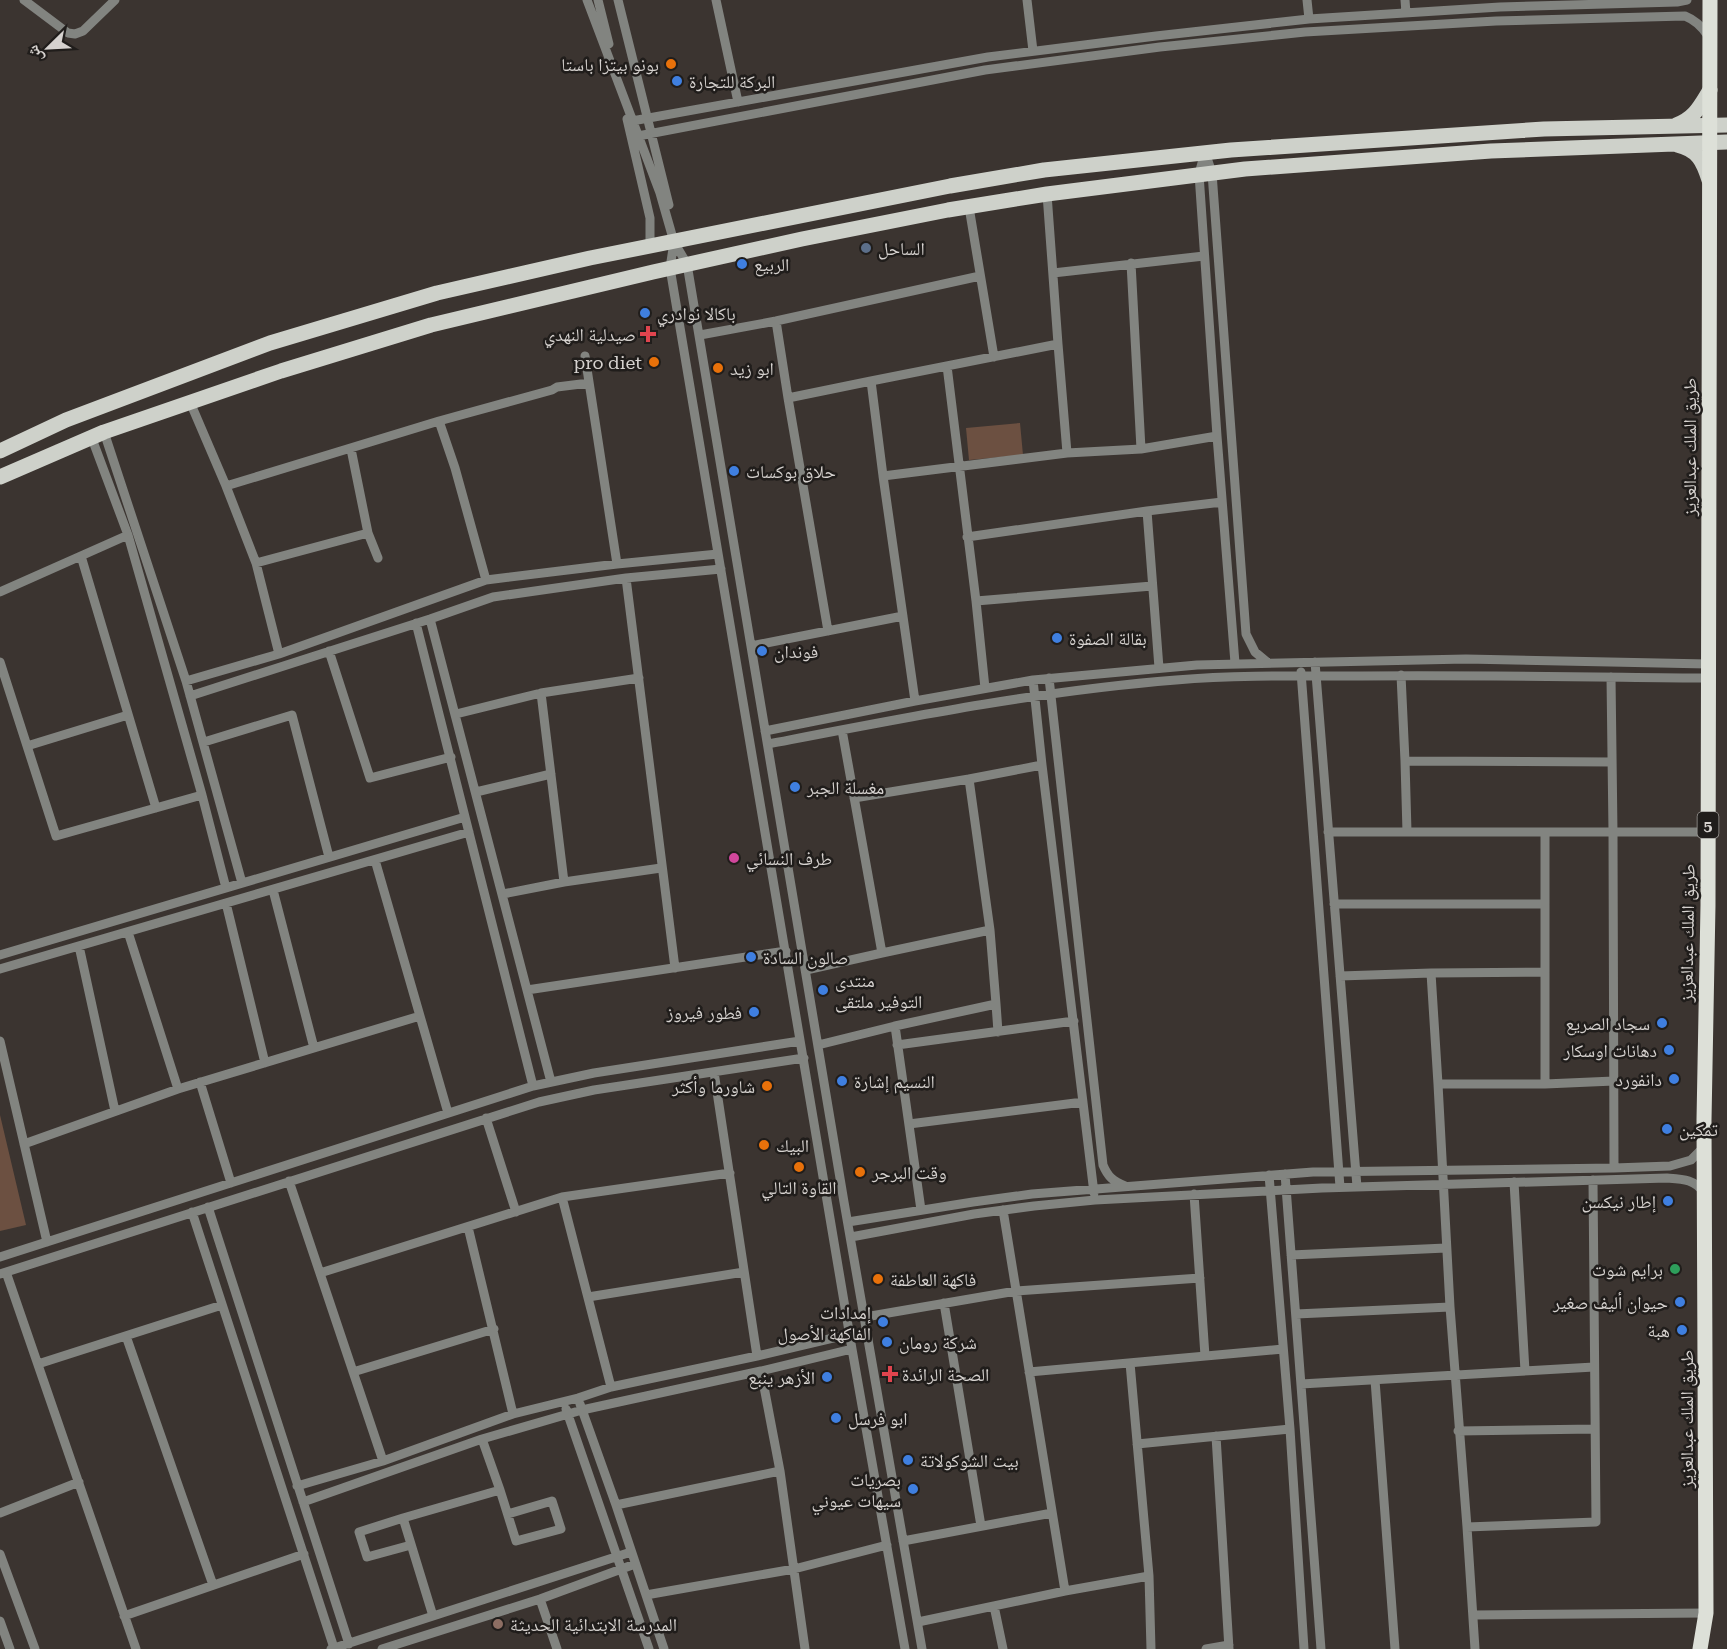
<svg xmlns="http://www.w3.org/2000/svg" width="1727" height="1649" viewBox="0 0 1727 1649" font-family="'Roboto Serif','Noto Naskh Arabic',serif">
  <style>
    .green { fill: #6c5041 }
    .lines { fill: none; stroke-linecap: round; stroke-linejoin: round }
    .minor { stroke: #828480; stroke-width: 9 }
    .primary { stroke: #ced1ca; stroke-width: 15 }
    .trunk { stroke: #dde0d8; stroke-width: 15 }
    .food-dot { fill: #e8710a; stroke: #201d1b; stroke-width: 2 }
    .shop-dot { fill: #3f7fe0; stroke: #201d1b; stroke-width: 2 }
    .service-dot { fill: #5c6f8a; stroke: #201d1b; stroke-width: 2 }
    .health-dot { fill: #e0444e; stroke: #201d1b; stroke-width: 2 }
    .hotel-dot { fill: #d1479c; stroke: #201d1b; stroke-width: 2 }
    .leisure-dot { fill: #2e9e5b; stroke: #201d1b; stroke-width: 2 }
    .education-dot { fill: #8d6e63; stroke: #201d1b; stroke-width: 2 }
    .labels { text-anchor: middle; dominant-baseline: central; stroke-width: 5; stroke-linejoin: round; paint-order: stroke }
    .shield { fill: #201d1b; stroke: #9f9c99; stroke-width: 1.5 }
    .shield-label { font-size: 16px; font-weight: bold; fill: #d6d2cf }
    .poi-label { font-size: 18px; fill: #d6d2cf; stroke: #201d1b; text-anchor: start }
    .street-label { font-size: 18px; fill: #d6d2cf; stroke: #201d1b }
  </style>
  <rect width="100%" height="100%" fill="#3b3430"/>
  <path class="green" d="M 1020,423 L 1023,455 L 969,460 L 966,428 Z
    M 0,1115 L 26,1225 L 0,1231 Z"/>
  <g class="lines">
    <path class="minor" d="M 24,0 L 68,33 L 75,34 L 83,31 L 115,0
      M 587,0 L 660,193 L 674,242
      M 598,0 L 609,44
      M 618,0 L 669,205
      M 716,0 L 738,102
      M 1027,0 L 1033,51
      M 1307,0 L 1309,19
      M 1405,0 L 1406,13
      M 627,119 L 650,218 L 650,246
      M 632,121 L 988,57 L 1156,36 L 1309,19 L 1500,7 L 1677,2 L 1687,0
      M 638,136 L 985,70 L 1160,47 L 1305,32 L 1496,21 L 1685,16 C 1695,20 1702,26 1708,36
      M 1205,152 L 1212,173 L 1246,634 L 1255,652 L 1267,662
      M 1205,152 L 1199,174 L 1217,436 L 1235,663
      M 969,207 L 994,357
      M 1131,263 L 1141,449
      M 1053,273 L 1204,256
      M 776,321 L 788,398 L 828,631
      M 700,335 L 776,321 L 980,276
      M 1058,344 L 1067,453
      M 585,356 L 617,564
      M 947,366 L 976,601 L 985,688
      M 788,398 L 871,381
      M 190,402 L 226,486 L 256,563 L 368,533
      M 439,421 L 455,468 L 486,580
      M 104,432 L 186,681 L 242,883
      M 91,436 L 128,535 L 202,795 L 226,888
      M 351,449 L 368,533 L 378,558
      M 883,476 L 871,381 L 1058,344 L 1047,194
      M 226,486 L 439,421 L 552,390 L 557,387 L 589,383
      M 1147,511 L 1159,668
      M 967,537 L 1147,511 L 1222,502
      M 81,556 L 156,808
      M 256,563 L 279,654
      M 626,578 L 675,968
      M 0,592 L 128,535
      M 976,601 L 1152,586
      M 430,619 L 551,1082
      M 416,623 L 533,1086
      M 751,646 L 903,616
      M 329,651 L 370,778 L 451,757
      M 0,662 L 56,836 L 202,795
      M 1315,662 L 1357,1187
      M 1301,672 L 1340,1187
      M 1401,675 L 1405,761
      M 1611,677 L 1613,832 L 1614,1168
      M 1049,678 L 1103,1165 C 1108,1177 1113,1181 1125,1186
      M 1033,680 L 1042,765 L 1094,1193
      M 186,681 L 279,654 L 486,580 L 617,564 L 718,554
      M 541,693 L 564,882
      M 190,696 L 430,619 L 493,597 L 626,578 L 721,569
      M 915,701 L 883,476 L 1067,453 L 1141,449 L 1217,436
      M 456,714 L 541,693 L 639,678
      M 765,731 L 915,701 L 1033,680 L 1197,665 L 1466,659 L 1708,664
      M 204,742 L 292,715 L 329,857
      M 768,744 C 903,718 1038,691 1176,680 C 1237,675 1300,676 1361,676 C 1477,675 1593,677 1708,678
      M 27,746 L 128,715
      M 476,792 L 551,774
      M 854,798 L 969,779
      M 1328,832 L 1708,832
      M 1407,832 L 1405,761 L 1612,762
      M 375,860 L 448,1113
      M 273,890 L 314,1048
      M 503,894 L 564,882 L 661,868
      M 226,903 L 265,1063
      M 1334,904 L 1545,904
      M 128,932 L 178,1089
      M 79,946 L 115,1111
      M 882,953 L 990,930 L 969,779 L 1042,765
      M 0,955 L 465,817
      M 0,969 L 469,832
      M 806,970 L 882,953 L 842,730
      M 1431,973 L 1545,972
      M 1340,976 L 1431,973 L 1438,1084 L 1545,1084 L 1545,832
      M 527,990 L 786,951
      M 996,1004 L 998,1032
      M 0,1041 L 47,1242
      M 818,1045 L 895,1026
      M 897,1045 L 1074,1021
      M 714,1072 L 757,1356
      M 200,1082 L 231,1183
      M 1438,1084 L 1450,1307 L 1467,1527
      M 1545,1084 L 1614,1081
      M 486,1118 L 516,1212
      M 909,1124 L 1083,1102
      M 24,1144 L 178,1089 L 420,1016
      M 1285,1174 L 1321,1649
      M 1269,1175 L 1290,1429 L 1304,1649
      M 289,1181 L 383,1461
      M 1514,1182 L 1525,1371
      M 1194,1194 L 1205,1356
      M 562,1197 L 611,1387
      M 208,1207 L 349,1644
      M 921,1210 L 895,1026 L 996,1004 L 990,930
      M 1003,1210 L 1065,1591
      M 192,1212 L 334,1648
      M 848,1222 L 973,1202 L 1032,1194 L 1313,1172 L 1614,1168 L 1670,1166 L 1691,1160 L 1704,1147
      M 468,1227 L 513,1414
      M 851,1237 L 974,1214 L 1034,1206 L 1095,1200 L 1322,1188 L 1667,1178 C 1682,1179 1695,1179 1704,1193
      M 1291,1255 L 1446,1248
      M 0,1257 L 533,1086 L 594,1073 L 800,1041
      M 6,1272 L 136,1649
      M 320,1273 L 562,1197 L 730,1173
      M 0,1274 L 539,1102 L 594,1090 L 804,1058
      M 588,1297 L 744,1272
      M 944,1303 L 981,1526
      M 1296,1314 L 1450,1307
      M 865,1317 L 1016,1291 L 1200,1278
      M 126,1336 L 213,1585
      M 1130,1363 L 1149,1576 L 1151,1649
      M 38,1364 L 222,1305
      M 761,1371 L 780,1471 L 805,1649
      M 353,1372 L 494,1329
      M 1029,1372 L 1283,1349
      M 1375,1380 L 1395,1649
      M 1301,1384 L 1594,1367
      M 580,1404 L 616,1505 L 664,1649
      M 566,1409 L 649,1649
      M 1458,1431 L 1595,1429
      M 1216,1436 L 1229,1649
      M 482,1439 L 500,1490
      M 1137,1444 L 1290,1429
      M 297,1486 L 383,1461 L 513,1414 L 578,1398 L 611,1387 L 757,1356 L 850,1334
      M 303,1502 L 482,1439 L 582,1410 L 761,1371 L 852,1349
      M 616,1505 L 780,1471
      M 0,1513 L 79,1482
      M 403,1518 L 359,1532 L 367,1557 L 411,1545
      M 903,1541 L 1052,1513
      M 0,1554 L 35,1649
      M 646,1595 L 794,1569 L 887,1545
      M 540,1599 L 557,1649
      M 994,1606 L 1003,1649
      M 1474,1615 L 1706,1613
      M 124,1616 L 304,1554
      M 433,1616 L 403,1518 L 500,1490 L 516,1541 L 561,1529 L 552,1501 L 508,1514
      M 0,1621 L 10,1649
      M 918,1622 L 1065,1591 L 1149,1576
      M 331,1649 L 631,1552
      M 382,1649 L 540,1599 L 635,1564
      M 905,1649 L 852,1349 L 670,268 L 674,242 L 687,264 L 844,1202 L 922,1649
      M 1206,1649 L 1229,1645
      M 1475,1649 L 1467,1527 L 1596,1522 L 1593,1180"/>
    <path class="primary" d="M 1676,125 C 1695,118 1700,106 1710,90
      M 1677,145 C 1698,150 1703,161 1709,180
      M 0,451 L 66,420 L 270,343 L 437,293 L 590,258 L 950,186 L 1044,170 L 1231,150 L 1544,129 L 1727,125
      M 0,477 L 104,432 L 281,371 L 431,325 L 653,272 L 802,239 L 948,210 L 1047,194 L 1245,169 L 1491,151 L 1727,142"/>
    <path class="trunk" d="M 1700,1649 L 1706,1613 L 1704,1120 L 1708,905 L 1710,0"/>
  </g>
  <g class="food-dot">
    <circle cx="671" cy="64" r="6"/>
    <circle cx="654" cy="362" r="6"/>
    <circle cx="718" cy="368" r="6"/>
    <circle cx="767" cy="1086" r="6"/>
    <circle cx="764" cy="1145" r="6"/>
    <circle cx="799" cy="1167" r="6"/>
    <circle cx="860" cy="1172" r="6"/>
    <circle cx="878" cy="1279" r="6"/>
  </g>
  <g class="shop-dot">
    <circle cx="677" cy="81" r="6"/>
    <circle cx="742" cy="264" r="6"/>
    <circle cx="645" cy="313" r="6"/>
    <circle cx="734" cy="471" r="6"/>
    <circle cx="1057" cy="638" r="6"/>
    <circle cx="762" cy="651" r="6"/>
    <circle cx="795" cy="787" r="6"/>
    <circle cx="751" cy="957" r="6"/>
    <circle cx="823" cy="990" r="6"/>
    <circle cx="754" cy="1012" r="6"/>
    <circle cx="1662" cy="1023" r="6"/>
    <circle cx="1669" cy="1050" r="6"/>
    <circle cx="1674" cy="1079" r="6"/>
    <circle cx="842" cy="1081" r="6"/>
    <circle cx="1667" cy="1129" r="6"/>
    <circle cx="1668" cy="1201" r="6"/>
    <circle cx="1680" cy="1302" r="6"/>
    <circle cx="883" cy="1322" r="6"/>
    <circle cx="1682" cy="1330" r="6"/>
    <circle cx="887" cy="1342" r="6"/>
    <circle cx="827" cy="1377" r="6"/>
    <circle cx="836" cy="1418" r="6"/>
    <circle cx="908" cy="1460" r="6"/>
    <circle cx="913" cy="1489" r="6"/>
  </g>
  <circle class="service-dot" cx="866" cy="248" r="6"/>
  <g class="health-dot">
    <path d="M645 325h6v6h6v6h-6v6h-6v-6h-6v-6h6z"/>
    <path d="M887 1365h6v6h6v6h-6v6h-6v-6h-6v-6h6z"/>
  </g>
  <circle class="hotel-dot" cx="734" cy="858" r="6"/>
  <circle class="leisure-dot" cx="1675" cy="1269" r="6"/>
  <circle class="education-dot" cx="498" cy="1624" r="6"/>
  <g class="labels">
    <rect class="shield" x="1697.5" y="812" width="21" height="26" rx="4.5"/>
    <g class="shield-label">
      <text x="1708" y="825">5</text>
    </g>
    <g class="poi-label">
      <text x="659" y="64" text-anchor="end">بونو بيتزا باستا</text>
      <text x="689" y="81">البركة للتجارة</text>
      <text x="878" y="248">الساحل</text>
      <text x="754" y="264">الربيع</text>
      <text x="657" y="313">باكالا نوادري</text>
      <text x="636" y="334" text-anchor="end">صيدلية النهدي</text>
      <text x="642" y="362" text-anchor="end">pro diet</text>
      <text x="730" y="368">ابو زيد</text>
      <text x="746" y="471">حلاق بوكسات</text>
      <text x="1069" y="638">بقالة الصفوة</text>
      <text x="774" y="651">فوندان</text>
      <text x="807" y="787">مغسلة الجبر</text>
      <text x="746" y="858">طرف النسائي</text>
      <text x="763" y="957">صالون السادة</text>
      <text x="835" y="980">منتدى<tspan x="835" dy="21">التوفير ملتقى</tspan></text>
      <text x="742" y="1012" text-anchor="end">فطور فيروز</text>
      <text x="1650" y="1023" text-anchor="end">سجاد الصريع</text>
      <text x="1657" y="1050" text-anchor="end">دهانات اوسكار</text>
      <text x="1662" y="1079" text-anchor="end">دانفورد</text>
      <text x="854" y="1081">النسيم إشارة</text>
      <text x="755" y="1086" text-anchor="end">شاورما وأكثر</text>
      <text x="1679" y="1129">تمكين</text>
      <text x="776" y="1145">البيك</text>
      <text x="872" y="1172">وقت البرجر</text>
      <text x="799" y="1187" text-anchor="middle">القاوة التالي</text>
      <text x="1656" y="1201" text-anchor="end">إطار نيكسن</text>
      <text x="1663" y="1269" text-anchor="end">برايم شوت</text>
      <text x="890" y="1279">فاكهة العاطفة</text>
      <text x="1668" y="1302" text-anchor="end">حيوان أليف صغير</text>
      <text x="871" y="1312" text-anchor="end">إمدادات<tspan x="871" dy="21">الفاكهة الأصول</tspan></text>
      <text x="1670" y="1330" text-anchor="end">هبة</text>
      <text x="899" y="1342">شركة رومان</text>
      <text x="902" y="1374">الصحة الرائدة</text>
      <text x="815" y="1377" text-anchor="end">الأزهر ينبع</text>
      <text x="848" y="1418">ابو فرسل</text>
      <text x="920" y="1460">بيت الشوكولاتة</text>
      <text x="901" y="1479" text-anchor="end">بصريات<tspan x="901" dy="21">سيهات عيوني</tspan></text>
      <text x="510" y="1624">المدرسة الابتدائية الحديثة</text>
    </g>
    <g class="street-label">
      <text transform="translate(1689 447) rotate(-90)">طريق الملك عبدالعزيز</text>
      <text transform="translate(1687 933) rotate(-89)">طريق الملك عبدالعزيز</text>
      <text transform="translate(1686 1419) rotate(-90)">طريق الملك عبدالعزيز</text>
    </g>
  </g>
  <g transform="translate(48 48) rotate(246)" stroke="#201d1b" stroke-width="4.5" paint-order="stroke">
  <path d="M0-4.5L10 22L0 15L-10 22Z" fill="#d6d2cf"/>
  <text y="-9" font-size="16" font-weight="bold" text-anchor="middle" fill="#d6d2cf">ش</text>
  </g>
</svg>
